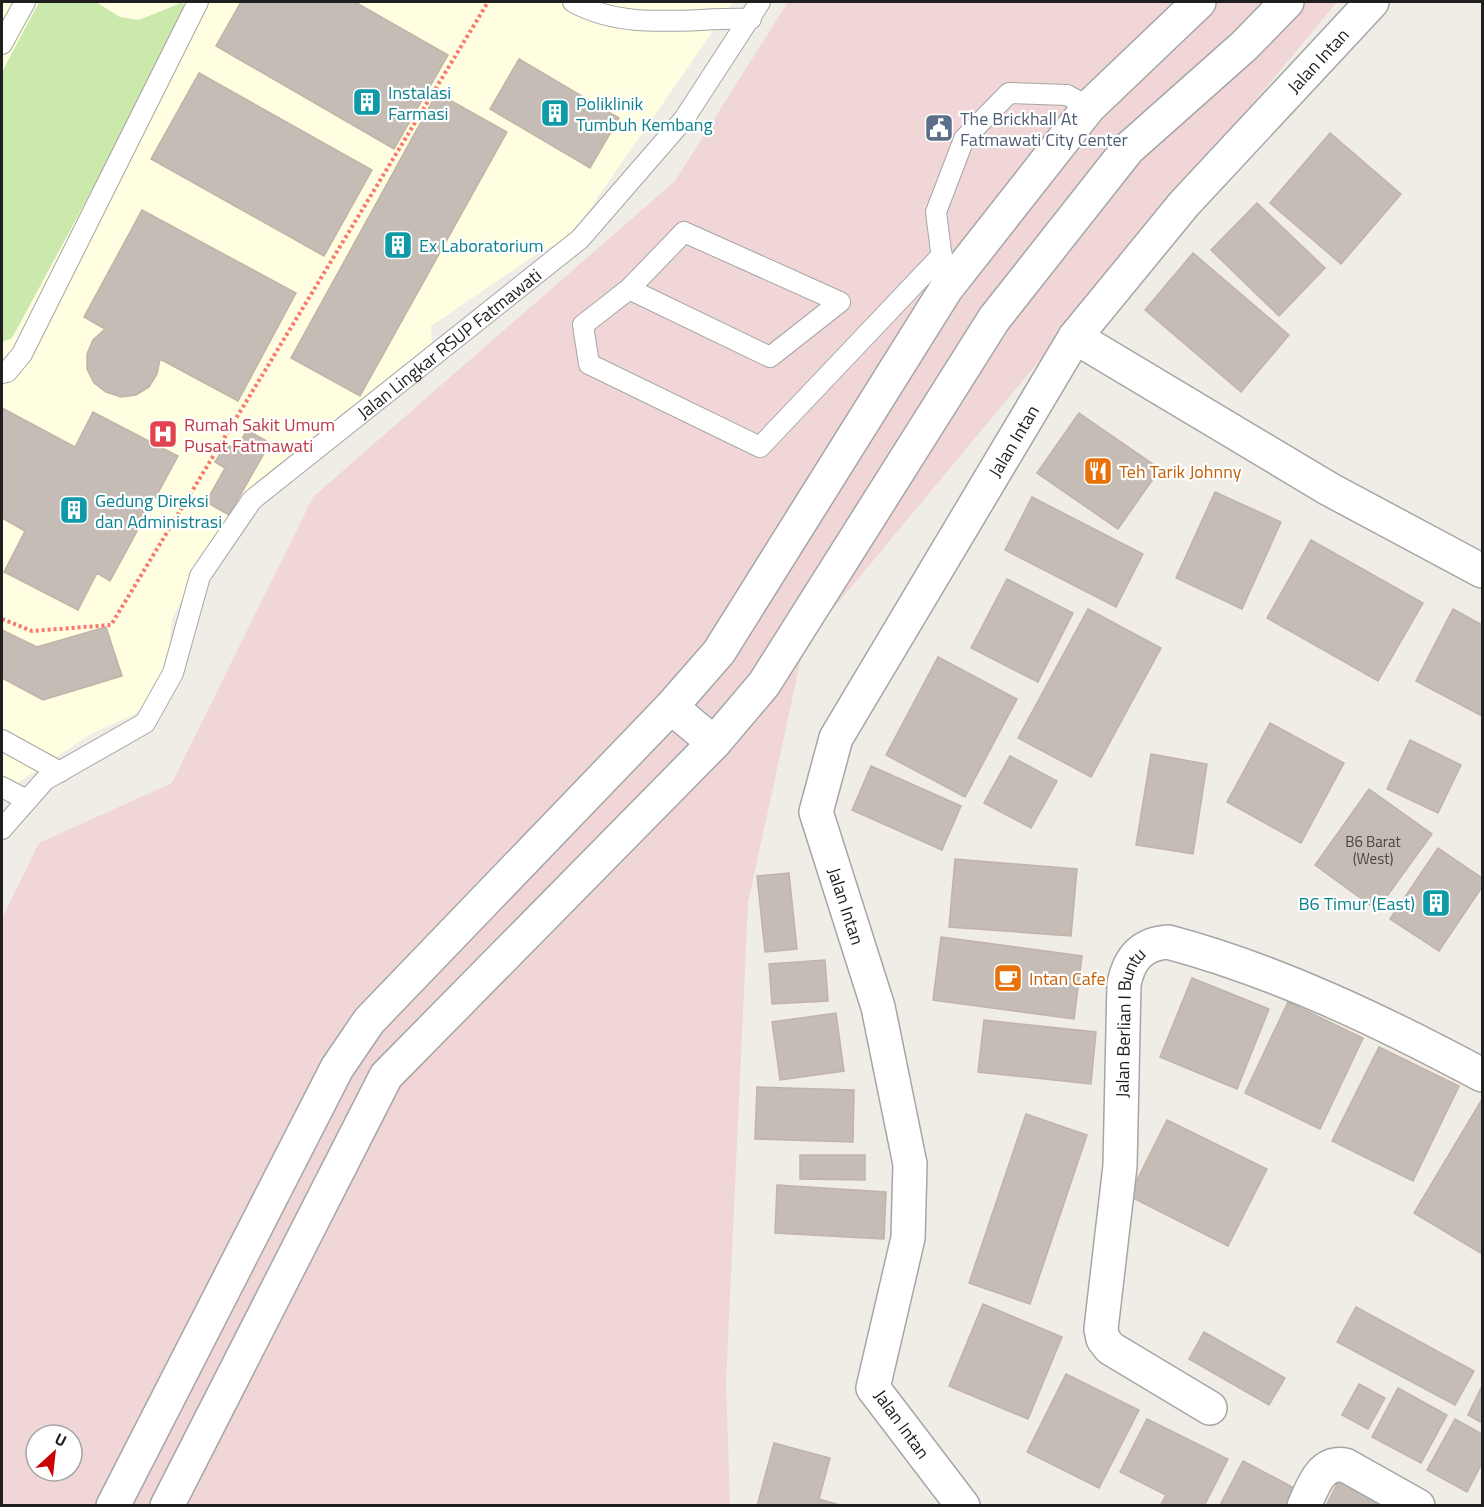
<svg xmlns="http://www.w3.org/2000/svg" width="1484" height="1507" viewBox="0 0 1484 1507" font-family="'Titillium Web',sans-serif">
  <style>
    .commercial { fill: #f0d6d6; fill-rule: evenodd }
    .education { fill: #fffee0 }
    .grass { fill: #cce9ad }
    .building { fill: #c5bcb5; stroke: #c2b3a8; stroke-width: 1.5 }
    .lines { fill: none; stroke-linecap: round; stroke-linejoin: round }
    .service-casing { stroke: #a6a6a6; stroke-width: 22 }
    .minor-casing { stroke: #a6a6a6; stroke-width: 36 }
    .tertiary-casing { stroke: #a6a6a6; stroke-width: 36 }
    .path { stroke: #f8796f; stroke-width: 4; stroke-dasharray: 3 3; stroke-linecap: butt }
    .service { stroke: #fff; stroke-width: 20 }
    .minor { stroke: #fff; stroke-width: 33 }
    .tertiary { stroke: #fff; stroke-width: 33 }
    .labels { text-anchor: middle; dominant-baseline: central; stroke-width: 4.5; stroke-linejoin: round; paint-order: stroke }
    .number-label { font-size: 15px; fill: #484644 }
    .street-label { font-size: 18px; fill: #1f1f1f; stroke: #fff }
    .culture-label { font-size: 18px; fill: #0d838f; stroke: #fff; text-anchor: start }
    .service-label { font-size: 18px; fill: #4e5e75; stroke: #fff; text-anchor: start }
    .health-label { font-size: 18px; fill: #be3a42; stroke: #fff; text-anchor: start }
    .food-label { font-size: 18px; fill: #c56008; stroke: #fff; text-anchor: start }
  </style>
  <rect width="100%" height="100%" fill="#f0ece6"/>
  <path class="commercial" d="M 788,2 L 1337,2 L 804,644 L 748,903 L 726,1383 L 730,1505 L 2,1505 L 2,918 L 39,843 L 172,783 L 313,497 L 675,181 ZM 36,1435 L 72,1435 L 72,1471 L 36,1471 Z"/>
  <path class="education" d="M 2,2 L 733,2 L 571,236 L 534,256 L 431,326 L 432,346 L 207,550 L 172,619 L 167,669 L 137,713 L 91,734 L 7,790 L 2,799 Z"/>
  <path class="grass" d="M 39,2 L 96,2 L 120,17 L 139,20 L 181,3 L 191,7 L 12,338 L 2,342 L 2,72 Z"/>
  <path class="building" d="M 241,2 L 355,2 L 448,55 L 394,149 L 216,46 Z
    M 519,59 L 619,118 L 590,168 L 490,109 Z
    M 199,73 L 372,170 L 324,256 L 151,159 Z
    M 437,93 L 507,132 L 360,396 L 291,358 Z
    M 1330,133 L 1401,194 L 1341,264 L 1270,203 Z
    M 1257,203 L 1325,268 L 1279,316 L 1211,250 Z
    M 142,210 L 296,293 L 238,401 L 160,359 L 157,374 L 149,387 L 136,395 L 121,397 L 106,392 L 94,383 L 87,369 L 87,354 L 93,340 L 105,329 L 84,317 Z
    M 1193,253 L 1289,335 L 1241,392 L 1145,310 Z
    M 2,408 L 75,447 L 93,412 L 178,456 L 110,581 L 97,573 L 78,610 L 4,572 L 25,531 L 2,518 Z
    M 1079,413 L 1160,469 L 1118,529 L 1037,473 Z
    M 247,430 L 270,443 L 229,515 L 206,502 L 225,468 L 215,462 L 226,444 L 236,449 Z
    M 1215,492 L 1281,522 L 1242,609 L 1176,578 Z
    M 1032,497 L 1143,554 L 1116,607 L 1005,550 Z
    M 1311,540 L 1423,603 L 1378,681 L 1267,618 Z
    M 1007,579 L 1073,613 L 1038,682 L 971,648 Z
    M 1088,609 L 1161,648 L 1091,777 L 1018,738 Z
    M 1453,609 L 1482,625 L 1482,716 L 1416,681 Z
    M 106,627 L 122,676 L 43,700 L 2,678 L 2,630 L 37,647 Z
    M 938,657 L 1017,699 L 965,797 L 886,755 Z
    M 1270,723 L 1344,763 L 1301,843 L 1227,802 Z
    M 1410,740 L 1461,765 L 1438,813 L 1387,789 Z
    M 1151,754 L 1207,764 L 1193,854 L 1136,845 Z
    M 1010,756 L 1057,781 L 1031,828 L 984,803 Z
    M 871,766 L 961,806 L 942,850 L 852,810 Z
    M 1369,789 L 1432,834 L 1377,910 L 1315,865 Z
    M 1438,848 L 1482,878 L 1482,887 L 1439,951 L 1390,919 Z
    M 955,859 L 1077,869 L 1071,936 L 949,927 Z
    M 789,873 L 797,949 L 765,952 L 757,876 Z
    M 941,937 L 1082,956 L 1074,1019 L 933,1000 Z
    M 825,960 L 828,1001 L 772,1004 L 769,964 Z
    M 1192,978 L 1269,1009 L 1237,1089 L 1160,1057 Z
    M 1288,1002 L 1363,1038 L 1320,1129 L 1245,1093 Z
    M 836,1013 L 844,1071 L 780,1080 L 772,1022 Z
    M 984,1020 L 1096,1032 L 1091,1084 L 978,1072 Z
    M 1379,1047 L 1459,1086 L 1413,1181 L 1332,1141 Z
    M 757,1087 L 854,1090 L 853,1142 L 755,1139 Z
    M 1481,1101 L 1482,1102 L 1482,1254 L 1414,1213 Z
    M 1026,1114 L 1087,1135 L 1030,1304 L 969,1283 Z
    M 1167,1120 L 1267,1169 L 1228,1246 L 1129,1196 Z
    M 800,1155 L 865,1155 L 865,1180 L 800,1179 Z
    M 777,1185 L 886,1192 L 884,1239 L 775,1233 Z
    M 983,1304 L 1062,1337 L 1028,1419 L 949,1386 Z
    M 1356,1307 L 1474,1371 L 1455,1405 L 1337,1342 Z
    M 1204,1332 L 1285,1378 L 1269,1405 L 1189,1359 Z
    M 1066,1374 L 1139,1410 L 1099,1488 L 1027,1452 Z
    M 1359,1384 L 1385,1398 L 1368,1429 L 1342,1415 Z
    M 1482,1386 L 1482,1423 L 1468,1415 Z
    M 1398,1388 L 1447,1415 L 1421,1463 L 1372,1437 Z
    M 1147,1419 L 1228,1459 L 1204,1506 L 1160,1506 L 1166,1495 L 1120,1472 Z
    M 1455,1419 L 1482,1434 L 1482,1463 L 1467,1492 L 1427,1470 Z
    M 774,1443 L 830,1458 L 819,1499 L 843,1506 L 757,1506 Z
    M 1243,1461 L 1300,1491 L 1292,1506 L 1225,1506 L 1221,1503 Z
    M 1342,1474 L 1389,1506 L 1326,1506 Z"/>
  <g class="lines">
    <g class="service-casing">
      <g id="service">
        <path d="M 573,2 C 627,32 691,17 751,19"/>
        <path d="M 2,44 L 25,2"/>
        <path d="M 943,267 L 936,212 L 964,139 L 1009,93 L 1067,95 L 1089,107"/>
        <path d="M 629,289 L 770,357 L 840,302 L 684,232 L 629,289 L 583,325 L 589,364 L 760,447 L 942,255"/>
        <path d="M 2,373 L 7,372 L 22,354 L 198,2"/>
        <path d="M 2,740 L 60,772"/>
        <path d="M 2,787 L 27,800"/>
        <path id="s1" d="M 2,829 L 45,780 L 145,723 L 173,673 L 200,576 L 252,500 L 580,239 L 684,119 L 760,2"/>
      </g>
    </g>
    <g class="minor-casing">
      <g id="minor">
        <path d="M 1075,337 L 1329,489 L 1482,571"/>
        <path d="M 671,707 L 714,743"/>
        <path id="s2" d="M 1210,1408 L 1110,1348 L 1103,1339 L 1101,1329 L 1120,1166 L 1124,984 C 1129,959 1141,944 1168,942 C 1277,971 1383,1022 1482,1075"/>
        <path d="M 113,1506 L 337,1068 L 369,1021 L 671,707 L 719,652 L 946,289 L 1089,107 L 1199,2"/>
        <path d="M 167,1506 L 386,1076 L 714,743 L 764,684 L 994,319 L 1128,149 L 1244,46 L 1287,2"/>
        <path d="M 1304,1506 C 1313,1487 1320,1461 1345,1465 L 1418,1506"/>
      </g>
    </g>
    <g class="tertiary-casing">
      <g id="tertiary">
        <path id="s3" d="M 963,1506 L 873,1388 L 908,1238 L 910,1164 L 878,1007 L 816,812 L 836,738 L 1075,337 L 1184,204 L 1372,2"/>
      </g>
    </g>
    <path class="path" d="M 2,619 L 32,631 L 111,625 L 488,2"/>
    <use href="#service" class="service"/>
    <use href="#minor" class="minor"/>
    <use href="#tertiary" class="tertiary"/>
  </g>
  <defs>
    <g id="building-square" transform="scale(1.5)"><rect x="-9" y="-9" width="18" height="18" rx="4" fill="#0f9aa8" stroke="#fff"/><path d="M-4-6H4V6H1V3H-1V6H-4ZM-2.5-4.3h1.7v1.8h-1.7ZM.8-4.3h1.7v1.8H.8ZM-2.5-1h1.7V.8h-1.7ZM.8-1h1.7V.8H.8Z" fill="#fff"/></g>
    <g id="civic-square" transform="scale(1.5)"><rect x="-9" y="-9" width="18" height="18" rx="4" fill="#5c6f8a" stroke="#fff"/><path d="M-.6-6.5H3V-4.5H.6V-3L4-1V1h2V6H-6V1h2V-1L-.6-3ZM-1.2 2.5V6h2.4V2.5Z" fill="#fff"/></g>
    <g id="hospital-square" transform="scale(1.5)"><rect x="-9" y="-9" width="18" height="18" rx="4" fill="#e0444e" stroke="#fff"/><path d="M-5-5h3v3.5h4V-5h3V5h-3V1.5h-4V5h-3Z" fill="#fff"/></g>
    <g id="restaurant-square" transform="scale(1.5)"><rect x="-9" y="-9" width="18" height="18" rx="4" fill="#e8710a" stroke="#fff"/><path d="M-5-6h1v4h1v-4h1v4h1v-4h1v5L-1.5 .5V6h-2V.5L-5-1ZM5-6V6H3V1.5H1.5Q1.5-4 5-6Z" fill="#fff"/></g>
    <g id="cafe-square" transform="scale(1.5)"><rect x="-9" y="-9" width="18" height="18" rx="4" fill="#e8710a" stroke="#fff"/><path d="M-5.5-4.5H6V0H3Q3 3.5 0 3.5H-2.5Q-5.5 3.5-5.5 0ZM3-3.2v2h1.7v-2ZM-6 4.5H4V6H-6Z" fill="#fff"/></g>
  </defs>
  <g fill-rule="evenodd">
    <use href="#building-square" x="367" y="102"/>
    <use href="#building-square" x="555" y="113"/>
    <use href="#civic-square" x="939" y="128"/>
    <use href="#building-square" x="398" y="245"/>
    <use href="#hospital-square" x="163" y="434"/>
    <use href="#restaurant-square" x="1098" y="471"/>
    <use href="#building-square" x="74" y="510"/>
    <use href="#building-square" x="1436" y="903"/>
    <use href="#cafe-square" x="1008" y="978"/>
  </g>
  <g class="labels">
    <g class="number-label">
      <text x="1373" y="841">B6 Barat<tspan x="1373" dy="17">(West)</tspan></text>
    </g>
    <g class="street-label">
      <text stroke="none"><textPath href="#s3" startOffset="1653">Jalan Intan</textPath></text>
      <text stroke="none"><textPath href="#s1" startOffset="682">Jalan Lingkar RSUP Fatmawati</textPath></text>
      <text stroke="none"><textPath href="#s3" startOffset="1164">Jalan Intan</textPath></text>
      <text transform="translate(846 906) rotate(72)">Jalan Intan</text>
      <text stroke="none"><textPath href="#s2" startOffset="447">Jalan Berlian I Buntu</textPath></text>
      <text transform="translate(902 1424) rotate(54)">Jalan Intan</text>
    </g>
    <g class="culture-label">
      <text x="388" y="92">Instalasi<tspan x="388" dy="21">Farmasi</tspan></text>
      <text x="576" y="103">Poliklinik<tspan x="576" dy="21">Tumbuh Kembang</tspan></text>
      <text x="419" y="245">Ex Laboratorium</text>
      <text x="95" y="500">Gedung Direksi<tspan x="95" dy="21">dan Administrasi</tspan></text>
      <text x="1415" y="903" text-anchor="end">B6 Timur (East)</text>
    </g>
    <g class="service-label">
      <text x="960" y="118">The Brickhall At<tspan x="960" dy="21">Fatmawati City Center</tspan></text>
    </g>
    <g class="health-label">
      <text x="184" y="424">Rumah Sakit Umum<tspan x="184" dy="21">Pusat Fatmawati</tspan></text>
    </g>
    <g class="food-label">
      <text x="1119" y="471">Teh Tarik Johnny</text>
      <text x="1029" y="978">Intan Cafe</text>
    </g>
  </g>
  <rect width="1484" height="1507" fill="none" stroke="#1f1f1f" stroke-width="6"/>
  <g transform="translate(54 1453) rotate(27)"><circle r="28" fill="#ffffff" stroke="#a5a5a5" stroke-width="1.5"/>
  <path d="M0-4.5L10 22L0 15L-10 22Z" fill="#cd0208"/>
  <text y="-9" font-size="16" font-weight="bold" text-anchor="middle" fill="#1f1f1f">U</text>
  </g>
</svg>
